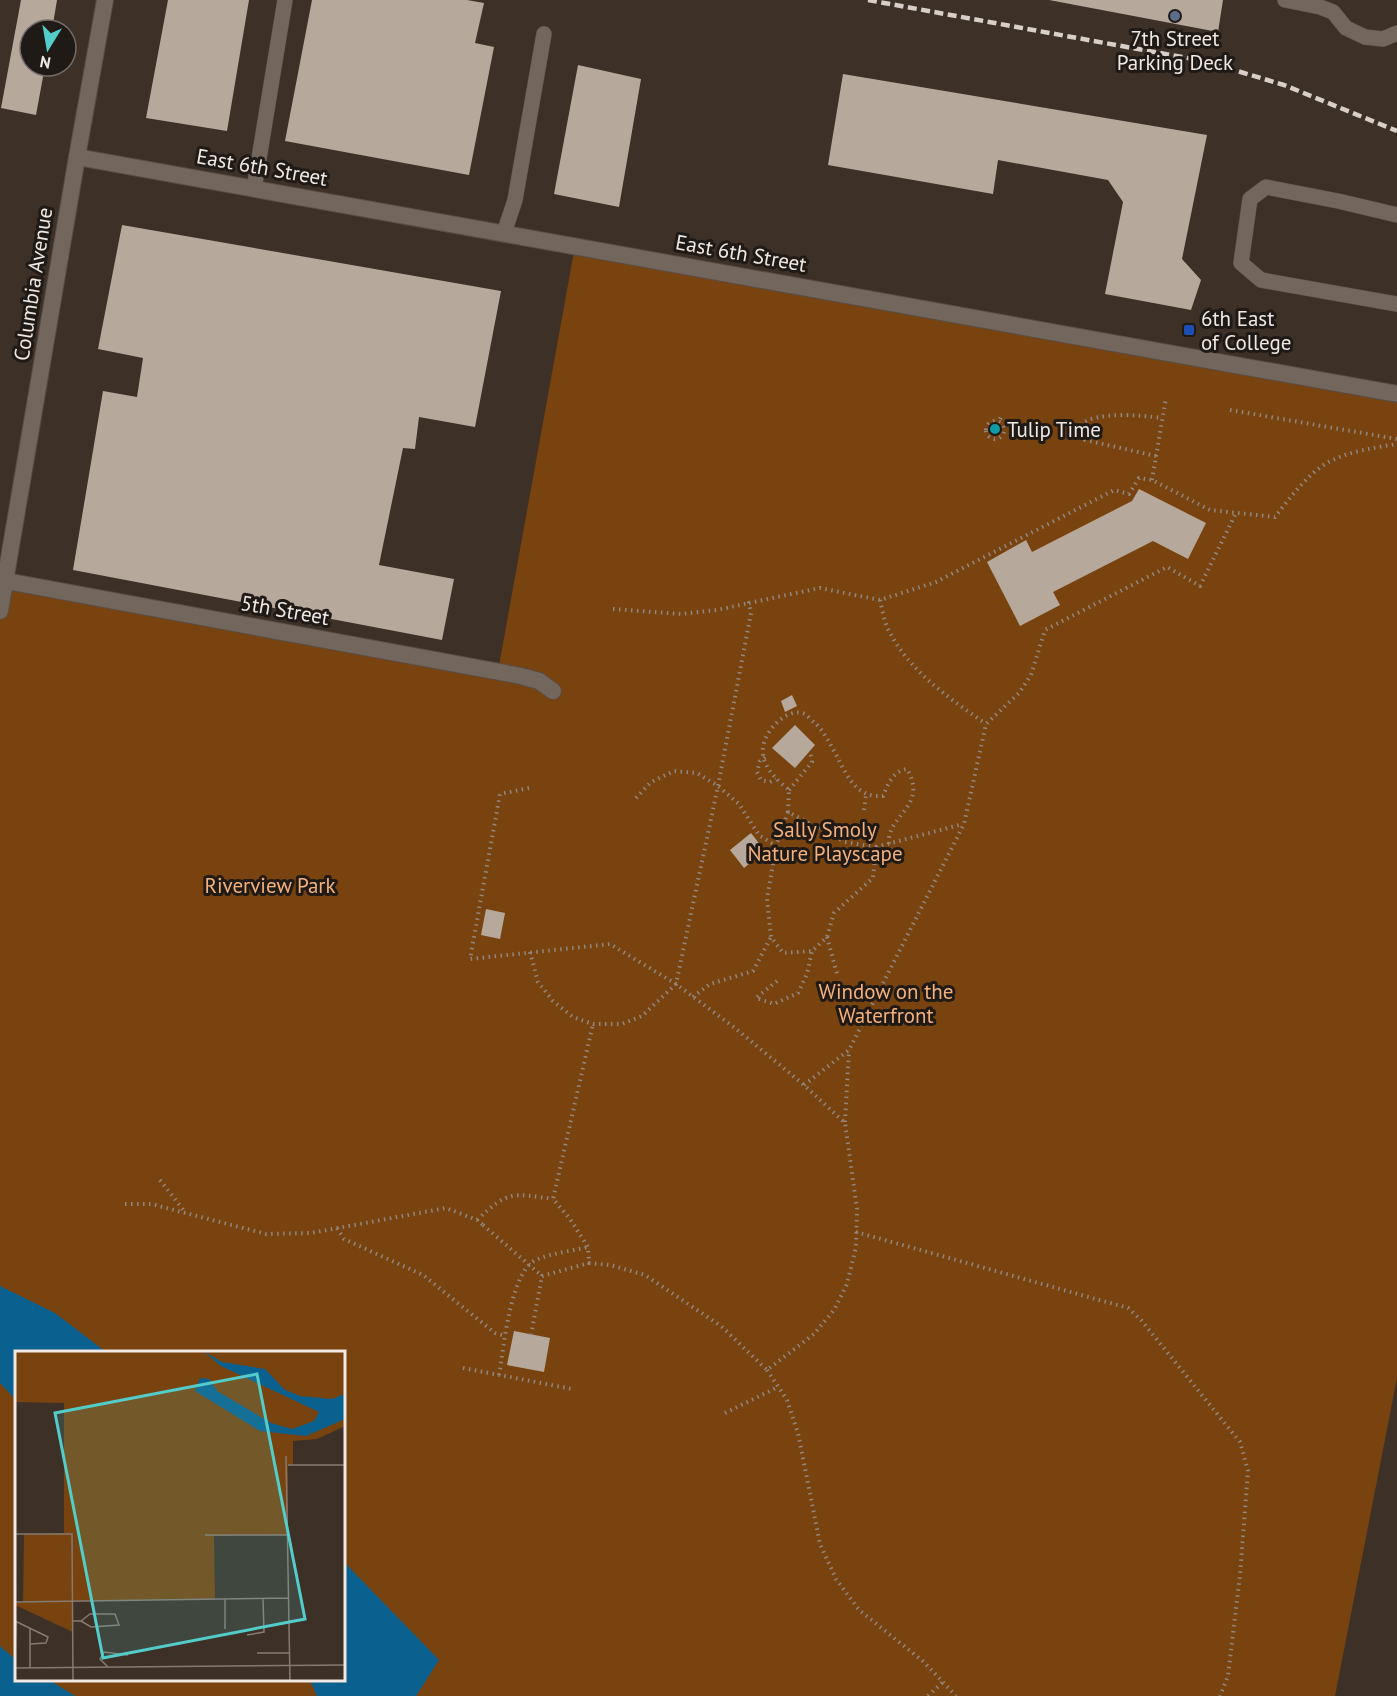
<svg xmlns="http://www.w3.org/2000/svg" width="1397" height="1696" viewBox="0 0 1397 1696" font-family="'PT Sans',sans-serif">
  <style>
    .green { fill: #79430f; fill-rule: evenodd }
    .water { fill: #0a608e }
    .building { fill: #b7a89c }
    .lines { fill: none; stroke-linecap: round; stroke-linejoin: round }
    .service-casing { stroke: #584e47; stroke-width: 16 }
    .minor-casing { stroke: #584e47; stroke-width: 18 }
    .tertiary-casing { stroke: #584e47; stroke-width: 18 }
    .path { stroke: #91877f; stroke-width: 4; stroke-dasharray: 1.5 4.5; stroke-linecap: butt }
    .service { stroke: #73665c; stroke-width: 15 }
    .minor { stroke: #73665c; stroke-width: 16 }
    .tertiary { stroke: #73665c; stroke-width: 16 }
    .rail { stroke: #d7cfc8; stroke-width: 4.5; stroke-dasharray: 9 4.5; stroke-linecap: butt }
    .path-bridge { stroke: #91877f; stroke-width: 4; stroke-dasharray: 1.5 4.5; stroke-linecap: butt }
    .service-dot { fill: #5c6f8a; stroke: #1f1a16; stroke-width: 2 }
    .transit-dot { fill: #1a4fb4; stroke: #1f1a16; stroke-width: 2 }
    .culture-dot { fill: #0f9aa8; stroke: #1f1a16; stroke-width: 2 }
    .labels { text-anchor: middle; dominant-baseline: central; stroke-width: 6; stroke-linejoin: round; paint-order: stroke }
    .poi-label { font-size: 21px; fill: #f0e8e2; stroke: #1f1a16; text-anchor: start }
    .street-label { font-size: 21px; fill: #f0e8e2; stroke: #1f1a16 }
    .park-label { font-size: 21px; fill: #f6b17b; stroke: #1f1a16 }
    .inset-road { fill: none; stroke: #857a72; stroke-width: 1.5 }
    .view { fill: #53cdca; fill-opacity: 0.15; stroke: #53cdca; stroke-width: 3 }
    .inset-edge { fill: none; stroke: #f0e8e2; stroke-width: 3 }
  </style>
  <rect width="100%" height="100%" fill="#3d3027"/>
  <path class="green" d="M 575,246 L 1397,394 L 1397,1378 L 1335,1696 L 0,1696 L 0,611 L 6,581 L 498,671 ZM 16,1352 L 344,1352 L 344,1680 L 16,1680 Z"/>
  <path class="water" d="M 0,1286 L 55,1313 L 106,1352 L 16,1352 L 16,1400 L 0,1383 Z
    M 344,1562 L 439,1660 L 416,1696 L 317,1696 L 310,1680 L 344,1680 Z
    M 0,1646 L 16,1660 L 16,1680 L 49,1680 L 75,1696 L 0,1696 Z"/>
  <path class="building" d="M 21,0 L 57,0 L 52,30 L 30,30 L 30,66 L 45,66 L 36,115 L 1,108 Z
    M 168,0 L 249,0 L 227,131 L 146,118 Z
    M 312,0 L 467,0 L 484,3 L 475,43 L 494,47 L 469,175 L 285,141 Z
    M 1049,0 L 1223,0 L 1218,32 Z
    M 578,65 L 641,79 L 619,207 L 554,194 Z
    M 843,74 L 1207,135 L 1182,259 L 1201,280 L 1191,310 L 1105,294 L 1123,202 L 1108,180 L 998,160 L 993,194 L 828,165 Z
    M 122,225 L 501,291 L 475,427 L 419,417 L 415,449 L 403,448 L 379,565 L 454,579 L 442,640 L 73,570 L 103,391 L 137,397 L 143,358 L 98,349 Z
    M 1139,489 L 1206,523 L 1188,559 L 1153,541 L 1053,592 L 1060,605 L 1020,626 L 987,562 L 1026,540 L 1032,552 L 1132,501 Z
    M 792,695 L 797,706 L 785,712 L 781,701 Z
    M 795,725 L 815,745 L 795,768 L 772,748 Z
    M 751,833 L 765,851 L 744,868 L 730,850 Z
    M 486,909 L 505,913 L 500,939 L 481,935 Z
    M 514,1331 L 550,1338 L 544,1372 L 507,1365 Z"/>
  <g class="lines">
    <g class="service-casing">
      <path id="service" d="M 1285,0 L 1320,7 L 1333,12 L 1346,28 L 1365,37 L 1383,39 L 1397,33
        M 254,189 L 285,0
        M 1397,215 L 1338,201 L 1266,187 L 1250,199 L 1241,263 L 1261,280 L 1397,304
        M 504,233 L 515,200 L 544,34"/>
    </g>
    <g class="minor-casing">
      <path id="minor" d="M 6,581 L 521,676 L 539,681 L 553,691
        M 0,611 L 77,157"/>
    </g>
    <g class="tertiary-casing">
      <path id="tertiary" d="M 105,0 L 77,157 L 1397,394"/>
    </g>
    <path class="path" d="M 1230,410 L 1397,439
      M 1000,419 L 1001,417
      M986 430a9 9 0 1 1 18 0a9 9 0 1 1-18 0Z
      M 1156,456 L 1085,440 L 1079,430 L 1080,425 C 1095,411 1142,415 1162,418
      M 1152,480 L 1166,398
      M 880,600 C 882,609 884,619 887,627 C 908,671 948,697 986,724
      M 613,609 L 681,614 L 717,610 L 749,603
      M 765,757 L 760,761 L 757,772 L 761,780 L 770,782 L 776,779
      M 529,788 L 500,794 L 470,959 L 610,944 L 676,984 L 735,1028 L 804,1085 L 845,1123 L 857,1209 L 856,1247 L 847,1284 L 834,1310 L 814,1334 L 767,1370 L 721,1326 L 645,1275 L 610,1265 L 589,1263 L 588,1247 L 570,1219 L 553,1199 L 593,1024
      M 789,790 L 812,762 L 810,751
      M 636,798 L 651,782 L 674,771 L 697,773 L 718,786 L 739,804 L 759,835 L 776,846 L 767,899 L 771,937 L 783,953 L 812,951 L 827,937 L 834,913 L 873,878 L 876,847 L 845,842 L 788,812 L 776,846
      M 864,810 L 866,795
      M 788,812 L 789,790 C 777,780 761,766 763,748 C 764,732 787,706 805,714 C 808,716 812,721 815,723 C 836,743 843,783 865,793 C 870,796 877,796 883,796 C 888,784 893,771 907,769 C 929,807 886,815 889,844
      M 876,847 L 963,824
      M 827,937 L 837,974
      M 530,952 L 538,982 L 553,1001 L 573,1017 L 593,1024 L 622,1024 L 642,1016 L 676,984 L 718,786 L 751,613 L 749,603 L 820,588 L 880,600 L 936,582 L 1114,490 L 1129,494 L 1139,478 L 1152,480 L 1210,510 L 1275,517 C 1289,499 1303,480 1322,466 C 1343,452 1373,448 1397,444
      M 777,981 L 756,998 L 774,1004 L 798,993 L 807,974 L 812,951
      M 693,997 L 710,984 L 753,971 L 771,937
      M 804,1085 L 849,1050 L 964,824 L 986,724 L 1019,693 L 1031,675 L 1045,630 L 1167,567 L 1200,586 L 1236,513
      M 845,1122 L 849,1050
      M 160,1180 L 185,1212
      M 125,1204 L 151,1204 L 266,1234 L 311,1233 L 446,1208 L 477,1220 L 483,1225
      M 477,1220 C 508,1191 511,1193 553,1199
      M 337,1228 L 344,1239 L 423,1275 L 495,1333 L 506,1336
      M 856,1232 L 1128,1308 L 1141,1320 L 1240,1442 L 1248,1471 L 1240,1575 L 1228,1676 L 1220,1696
      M 531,1335 L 542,1276 L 589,1263
      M 463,1368 L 572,1389
      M 767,1370 L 787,1400 L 798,1433 L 820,1544 L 836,1579 L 859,1610 L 924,1662 L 956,1696
      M 499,1375 C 504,1348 510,1269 538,1259 C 553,1253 572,1251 588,1247
      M 725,1413 L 778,1387
      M 928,1696 L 944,1681"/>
    <use href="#service" class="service"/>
    <use href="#minor" class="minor"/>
    <use href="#tertiary" class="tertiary"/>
    <path class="rail" d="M 868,0 L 1204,61 L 1284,85 L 1397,131"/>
    <path class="path-bridge" d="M 483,1225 L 542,1276"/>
  </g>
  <circle class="service-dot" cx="1175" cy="16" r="6"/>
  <rect class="transit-dot" x="1183" y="324" width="12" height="12" rx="3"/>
  <circle class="culture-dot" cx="995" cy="429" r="6"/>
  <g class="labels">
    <g class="poi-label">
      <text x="1175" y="38" text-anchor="middle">7th Street<tspan x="1175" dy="24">Parking Deck</tspan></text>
      <text x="1201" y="318">6th East<tspan x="1201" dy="24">of College</tspan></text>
      <text x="1007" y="429">Tulip Time</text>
    </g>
    <g class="street-label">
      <text transform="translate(262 167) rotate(10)">East 6th Street</text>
      <text transform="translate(741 253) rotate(10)">East 6th Street</text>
      <text transform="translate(33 284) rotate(-81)">Columbia Avenue</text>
      <text transform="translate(285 610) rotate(10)">5th Street</text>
    </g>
    <g class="park-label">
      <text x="825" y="829">Sally Smoly<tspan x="825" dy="24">Nature Playscape</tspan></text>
      <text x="270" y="885">Riverview Park</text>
      <text x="886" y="991">Window on the<tspan x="886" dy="24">Waterfront</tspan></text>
    </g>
  </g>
  <g transform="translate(15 1351)">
    <rect width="330" height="330" fill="#3d3027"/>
    <path d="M 0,0 L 330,0 L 330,75 L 302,88 L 278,90 L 278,114 L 273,114 L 273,184 L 199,185 L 200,248 L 57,250 L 58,281 L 0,254 L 0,251 L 8,251 L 9,183 L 49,182 L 49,52 L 0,51 Z" fill="#79430f"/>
    <path d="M 188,0 L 207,11 L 250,18 L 270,39 L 285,45 L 317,48 L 330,43 L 330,68 L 291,85 L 245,80 L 180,40 L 185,27 L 194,28 L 202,40 L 256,72 L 277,78 L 299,70 L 304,61 L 206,15 Z" fill="#0a608e"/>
    <path class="inset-road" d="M 271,105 L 275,330M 273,114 L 330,114M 0,183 L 57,183 L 58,330M 190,184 L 273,184M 0,251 L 274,247M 0,270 L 33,286 L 31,292 L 15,293M 57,270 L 66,270 L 75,263 L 100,263 L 104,274 L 76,276 L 66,270M 15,277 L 15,317M 210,278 L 210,248M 232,284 L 249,281 L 248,248M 0,301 L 1,270M 242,302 L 275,302M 93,316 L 85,308 L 89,301 L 113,304M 0,317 L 330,314"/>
    <path class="view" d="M 242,23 L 290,268 L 88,307 L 40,62 Z"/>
    <rect width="330" height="330" class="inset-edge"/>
  </g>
  <g transform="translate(48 48) rotate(191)"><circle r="28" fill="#1f1a16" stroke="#736c68" stroke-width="1.5"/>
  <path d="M0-4.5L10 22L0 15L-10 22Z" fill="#53cdca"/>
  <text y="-9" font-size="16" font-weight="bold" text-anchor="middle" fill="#f0e8e2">N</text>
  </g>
</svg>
